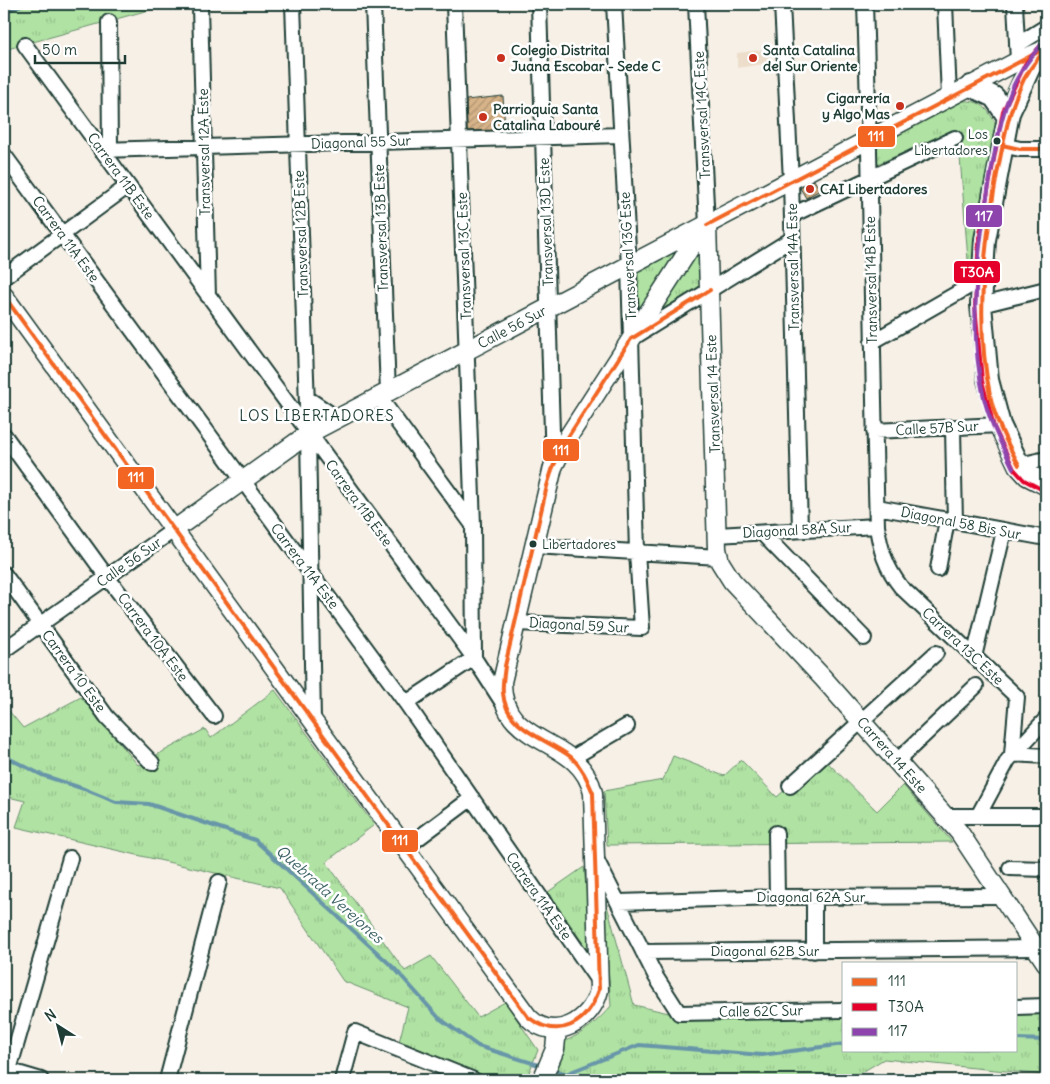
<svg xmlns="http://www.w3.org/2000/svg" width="1050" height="1084" viewBox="0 0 1050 1084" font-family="Delius,sans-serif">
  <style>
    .built { fill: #eddecb }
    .grass { fill: url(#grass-tufts); stroke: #68906c }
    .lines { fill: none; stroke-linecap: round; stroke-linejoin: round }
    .stream { stroke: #6796a9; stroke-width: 4 }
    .building { fill: url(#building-hatch); stroke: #1f3d34 }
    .minor-casing { stroke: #1f3d34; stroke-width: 18 }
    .tertiary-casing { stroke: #1f3d34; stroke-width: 21 }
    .secondary-casing { stroke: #1f3d34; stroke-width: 24 }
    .minor { stroke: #fff; stroke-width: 14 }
    .tertiary { stroke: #fff; stroke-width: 18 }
    .secondary { stroke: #fff; stroke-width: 20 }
    .bus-1-casing { stroke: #fff; stroke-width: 8 }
    .bus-2-casing { stroke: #fff; stroke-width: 8 }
    .bus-3-casing { stroke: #fff; stroke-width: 8 }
    .bus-1 { stroke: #f26522; stroke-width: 4 }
    .bus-2 { stroke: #e4002b; stroke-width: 4 }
    .bus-3 { stroke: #8e44ad; stroke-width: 4 }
    .poi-dot { fill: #c8321e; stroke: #fff; stroke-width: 2 }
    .bus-dot { fill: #1f3d34; stroke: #fff; stroke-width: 2 }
    .labels { text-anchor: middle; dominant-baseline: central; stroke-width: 5; stroke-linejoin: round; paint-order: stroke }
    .bus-label { font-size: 13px; fill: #1f3d34; stroke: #fff; text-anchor: end }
    .poi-label { font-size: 14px; font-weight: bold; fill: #1f3d34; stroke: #fff; text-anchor: start }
    .street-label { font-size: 14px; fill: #1f3d34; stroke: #fff }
    .neighbourhood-label { font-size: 15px; letter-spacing: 1px; fill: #1f3d34; stroke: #fff }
    .water-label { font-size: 15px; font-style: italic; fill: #3d6265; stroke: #fff }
    .line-badge { stroke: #fff; stroke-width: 2 }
    .badge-label { font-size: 14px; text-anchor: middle; font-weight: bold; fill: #fff }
  </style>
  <defs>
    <pattern id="grass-tufts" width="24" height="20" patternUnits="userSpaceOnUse" patternTransform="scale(1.25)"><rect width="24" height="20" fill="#b0e2a3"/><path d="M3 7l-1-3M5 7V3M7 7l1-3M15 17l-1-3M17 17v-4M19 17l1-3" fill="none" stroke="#97c38d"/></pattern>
    <pattern id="building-hatch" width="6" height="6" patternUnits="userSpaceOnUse" patternTransform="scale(1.25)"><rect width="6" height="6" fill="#d7b389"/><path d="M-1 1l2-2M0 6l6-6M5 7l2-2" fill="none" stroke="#ae9371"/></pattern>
  </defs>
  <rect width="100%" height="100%" fill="#f7f0e7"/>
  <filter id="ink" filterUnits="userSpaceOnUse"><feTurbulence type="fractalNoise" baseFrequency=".02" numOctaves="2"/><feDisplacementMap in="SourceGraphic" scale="10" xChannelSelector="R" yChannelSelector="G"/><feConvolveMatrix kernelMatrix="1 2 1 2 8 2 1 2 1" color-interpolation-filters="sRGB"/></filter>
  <g filter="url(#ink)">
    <path class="built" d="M 768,49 L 770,63 L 737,68 L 737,53 Z"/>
    <path class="grass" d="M 4,4 L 303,4 L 156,8 L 4,50 Z
      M 963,101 C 982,100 988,109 996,125 L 974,271 L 969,273 L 958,131 L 877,164 L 875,145 Z
      M 701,239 L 702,286 L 653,318 Z
      M 685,242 L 640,313 L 636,270 Z
      M 275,690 L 374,825 L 326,862 L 405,971 L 431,956 L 478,1017 L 505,1002 L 538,1050 L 526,1080 L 495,1080 L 399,1042 L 408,1007 L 343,981 L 280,888 L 16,827 L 25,801 L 4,796 L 4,705 L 23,728 L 81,697 L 138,765 L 205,729 L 211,738 Z
      M 673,756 L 724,776 L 741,760 L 777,797 L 822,757 L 877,811 L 903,785 L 952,842 L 607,845 L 604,791 L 663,780 Z
      M 584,867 L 593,958 L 548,892 Z
      M 602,887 L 634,1005 L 686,1017 L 844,1013 L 844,1050 L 1016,1050 L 1016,1011 L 1046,1010 L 1046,1075 L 884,1059 L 849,1080 L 553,1080 L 552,1079 L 563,1042 C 583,1034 597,1022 611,1006 Z"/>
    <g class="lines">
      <path class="stream" d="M 4,12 L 24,4
        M 4,756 L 42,775 L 84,789 L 116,802 L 149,804 L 255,840 L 395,969 L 439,1018 L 478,1046 L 542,1066
        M 1016,1039 L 1046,1040
        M 551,1069 L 567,1074 L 620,1080
        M 568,1073 L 639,1045 L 762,1055 L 844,1044"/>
    </g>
    <path class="building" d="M 503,96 L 505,130 L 467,131 L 466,100 Z
      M 814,180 L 820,190 L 806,198 L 800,188 Z"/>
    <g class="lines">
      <g class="minor-casing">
        <path id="minor" d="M 293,4 L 308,434 L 313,720
          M 373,4 L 388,392
          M 539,4 L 553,465
          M 696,4 L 707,225
          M 782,4 L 791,181 L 800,530
          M 865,4 C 871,178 872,352 877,526 C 880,549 886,568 901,587 L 1017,697 L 1012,754 L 1046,756
          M 945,4 L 949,97
          M 1015,4 L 1018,61
          M 200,7 L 208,296
          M 109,22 L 110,149
          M 25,45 L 474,658 L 503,703
          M 1017,45 L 1046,27
          M 1002,145 L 1020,149 L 1046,149
          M 101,150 L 621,135
          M 4,155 L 406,703 L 599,982
          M 792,215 L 955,138
          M 4,277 L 128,186
          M 981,305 L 1046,289
          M 634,337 L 792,239
          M 872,342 L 982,279
          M 379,397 L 473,525
          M 307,398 L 338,419
          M 953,429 L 955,521
          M 874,431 L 1000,425
          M 4,435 L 107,577 L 214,716
          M 1019,465 L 1046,459
          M 877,507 L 1046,538
          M 762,533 L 864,638
          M 717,535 L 877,526
          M 534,546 L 719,557
          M 938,569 L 947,520
          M 4,574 L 107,717 L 152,763
          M 516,623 L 642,628 L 637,552 L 629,266 L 614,4
          M 4,650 L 175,529
          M 974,657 L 1004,531
          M 406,703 L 474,658 L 473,525 L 454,4
          M 572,758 L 627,726
          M 897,761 L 976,686
          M 790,786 L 936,653
          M 946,816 L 1046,816
          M 978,816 L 1008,760 L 1046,719
          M 776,833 L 777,897
          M 405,848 L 472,798
          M 596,859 L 656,977 L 679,1013 L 844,1010
          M 1010,868 L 1046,869
          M 814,897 L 814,951
          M 619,902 L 777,897 L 1003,896
          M 643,952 L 1037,948
          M 1016,1007 L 1046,1006
          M 4,1069 L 41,1080
          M 9,1070 L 70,858
          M 167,1080 L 219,882
          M 342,1080 L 355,1032 L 474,1080"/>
      </g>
      <g class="tertiary-casing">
        <path id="tertiary" d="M 707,225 L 717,549 L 720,562 L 732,581 L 823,678 L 959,832 L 1046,963
          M 4,296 L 528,1017 C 554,1044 592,1021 599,990 L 593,793 C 580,734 501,749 502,682 L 553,467 L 568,437 L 688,251 L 707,225
          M 175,529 L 308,434 L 1018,61 L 1046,49
          M 542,1080 L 555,1049 L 557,1029"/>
      </g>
      <g class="secondary-casing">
        <path id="secondary" d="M 1046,49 L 1030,67 L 1009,113 L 985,240 L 981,305 L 988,380 L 1000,425 L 1019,465 L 1028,475 L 1046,484
          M 971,86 L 994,97 L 1008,117"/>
      </g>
      <use href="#minor" class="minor"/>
      <use href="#tertiary" class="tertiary"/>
      <use href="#secondary" class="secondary"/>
      <g class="bus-1-casing">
        <path id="bus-1" d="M 1002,145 L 1020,149 L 1046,149
          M 707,225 L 1046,48
          M 4,296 L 528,1017 C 559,1041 587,1024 599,990 L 593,793 C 587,779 582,767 571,757 C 546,738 506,730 503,693 C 502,685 504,675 505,666 L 547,486 L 553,467 L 568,437 L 631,339 L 710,290
          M 1019,465 C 1007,443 995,420 990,395 C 975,322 984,247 997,174 C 1003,145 1007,116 1019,90 C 1025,74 1035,62 1046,49"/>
      </g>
      <g class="bus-2-casing">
        <path id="bus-2" d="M 1041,45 L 1025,64 L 1003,111 L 979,239 L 975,305 L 982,381 L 994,427 L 1014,469 L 1024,480 L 1043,490"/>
      </g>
      <g class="bus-3-casing">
        <path id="bus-3" d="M 1013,468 C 1002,445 990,423 984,398 C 967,325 978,247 991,173 C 996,145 1001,116 1012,89 C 1019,72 1030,58 1041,45"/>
      </g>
      <use href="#bus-1" class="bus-1"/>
      <use href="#bus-2" class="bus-2"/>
      <use href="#bus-3" class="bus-3"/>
    </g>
  </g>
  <g class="poi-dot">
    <circle cx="501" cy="58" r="5"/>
    <circle cx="753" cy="58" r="5"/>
    <circle cx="900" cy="106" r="5"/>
    <circle cx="483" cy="117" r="5"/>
    <circle cx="810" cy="189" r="5"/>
  </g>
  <g class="bus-dot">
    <circle cx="997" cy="141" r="4.5"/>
    <circle cx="533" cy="544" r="4.5"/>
  </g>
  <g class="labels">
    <g class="bus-label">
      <text x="988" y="134">Los<tspan x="988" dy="16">Libertadores</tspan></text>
      <text x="542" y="544" text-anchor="start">Libertadores</text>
    </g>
    <g class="poi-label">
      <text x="511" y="50">Colegio Distrital<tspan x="511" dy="16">Juana Escobar - Sede C</tspan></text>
      <text x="763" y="50">Santa Catalina<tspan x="763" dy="16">del Sur Oriente</tspan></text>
      <text x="890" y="98" text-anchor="end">Cigarrería<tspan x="890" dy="16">y Algo Mas</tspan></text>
      <text x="493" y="109">Parrioquia Santa<tspan x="493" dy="16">Catalina Labouré</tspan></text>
      <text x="820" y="189">CAI Libertadores</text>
    </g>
    <g class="street-label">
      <text transform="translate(702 115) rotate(-93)">Transversal 14C Este</text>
      <text transform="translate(361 142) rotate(-2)">Diagonal 55 Sur</text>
      <text transform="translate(204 152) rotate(-91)">Transversal 12A Este</text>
      <text transform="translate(121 176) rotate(54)">Carrera 11B Este</text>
      <text transform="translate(546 222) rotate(-92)">Transversal 13D Este</text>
      <text transform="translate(381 228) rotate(-92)">Transversal 13B Este</text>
      <text transform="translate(301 234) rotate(-92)">Transversal 12B Este</text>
      <text transform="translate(66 239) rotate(54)">Carrera 11A Este</text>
      <text transform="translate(464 256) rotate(-92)">Transversal 13C Este</text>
      <text transform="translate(628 256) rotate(-93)">Transversal 13G Este</text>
      <text transform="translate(793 267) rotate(-91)">Transversal 14A Este</text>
      <text transform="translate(871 280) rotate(-91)">Transversal 14B Este</text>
      <text transform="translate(512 327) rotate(-28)">Calle 56 Sur</text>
      <text transform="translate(713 394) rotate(-92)">Transversal 14 Este</text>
      <text transform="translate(937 428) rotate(-3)">Calle 57B Sur</text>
      <text transform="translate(359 503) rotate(54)">Carrera 11B Este</text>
      <text transform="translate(961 523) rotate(11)">Diagonal 58 Bis Sur</text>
      <text transform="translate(797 530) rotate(-3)">Diagonal 58A Sur</text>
      <text transform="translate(129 562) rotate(-35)">Calle 56 Sur</text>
      <text transform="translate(305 566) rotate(53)">Carrera 11A Este</text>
      <text transform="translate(579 625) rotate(3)">Diagonal 59 Sur</text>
      <text transform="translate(153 637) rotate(53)">Carrera 10A Este</text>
      <text transform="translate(963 646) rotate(43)">Carrera 13C Este</text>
      <text transform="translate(74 671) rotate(54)">Carrera 10 Este</text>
      <text transform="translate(892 755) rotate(48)">Carrera 14 Este</text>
      <text transform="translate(539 896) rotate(55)">Carrera 11A Este</text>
      <text x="811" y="897">Diagonal 62A Sur</text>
      <text x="765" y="951">Diagonal 62B Sur</text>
      <text transform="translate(761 1011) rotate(-1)">Calle 62C Sur</text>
    </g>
    <g class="neighbourhood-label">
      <text x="317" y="415">LOS LIBERTADORES</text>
    </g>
    <g class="water-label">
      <text transform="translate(330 894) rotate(42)">Quebrada Verejones</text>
    </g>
  </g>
  <g class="line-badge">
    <rect x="857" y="125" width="39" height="23" rx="5" fill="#f26522"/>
    <rect x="965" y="204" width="38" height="24" rx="5" fill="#8e44ad"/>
    <rect x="953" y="260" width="48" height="24" rx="5" fill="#e4002b"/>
    <rect x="542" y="438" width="38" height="24" rx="5" fill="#f26522"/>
    <rect x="117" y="466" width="38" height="24" rx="5" fill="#f26522"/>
    <rect x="381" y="829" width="38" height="24" rx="5" fill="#f26522"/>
  </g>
  <g class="badge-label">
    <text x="876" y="141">111</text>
    <text x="984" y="221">117</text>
    <text x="977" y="277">T30A</text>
    <text x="561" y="455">111</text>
    <text x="136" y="482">111</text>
    <text x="400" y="845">111</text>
  </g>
  <rect width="1050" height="1084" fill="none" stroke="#fff" stroke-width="20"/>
  <rect x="10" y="10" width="1030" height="1064" fill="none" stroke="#1f3d34" stroke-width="2" filter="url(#ink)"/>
  <rect x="842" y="962" width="175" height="90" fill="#ffffff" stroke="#a5b1ae"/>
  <rect x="852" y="978" width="25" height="8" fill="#f26522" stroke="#a5b1ae"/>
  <text x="888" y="986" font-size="15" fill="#1f3d34">111</text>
  <rect x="852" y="1003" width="25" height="8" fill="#e4002b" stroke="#a5b1ae"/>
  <text x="888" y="1012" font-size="15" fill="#1f3d34">T30A</text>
  <rect x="852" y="1028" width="25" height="8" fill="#8e44ad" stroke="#a5b1ae"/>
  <text x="888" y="1036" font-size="15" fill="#1f3d34">117</text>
  <g transform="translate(58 1026) rotate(324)" stroke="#ffffff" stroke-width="4" paint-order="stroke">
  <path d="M0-4L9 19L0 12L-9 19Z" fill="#1f3d34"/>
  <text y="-8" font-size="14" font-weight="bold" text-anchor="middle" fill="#1f3d34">N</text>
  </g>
  <path d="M35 55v8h90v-8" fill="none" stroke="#1f3d34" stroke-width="2.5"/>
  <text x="42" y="55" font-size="15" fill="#1f3d34" stroke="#ffffff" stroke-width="4" paint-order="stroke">50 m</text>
</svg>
